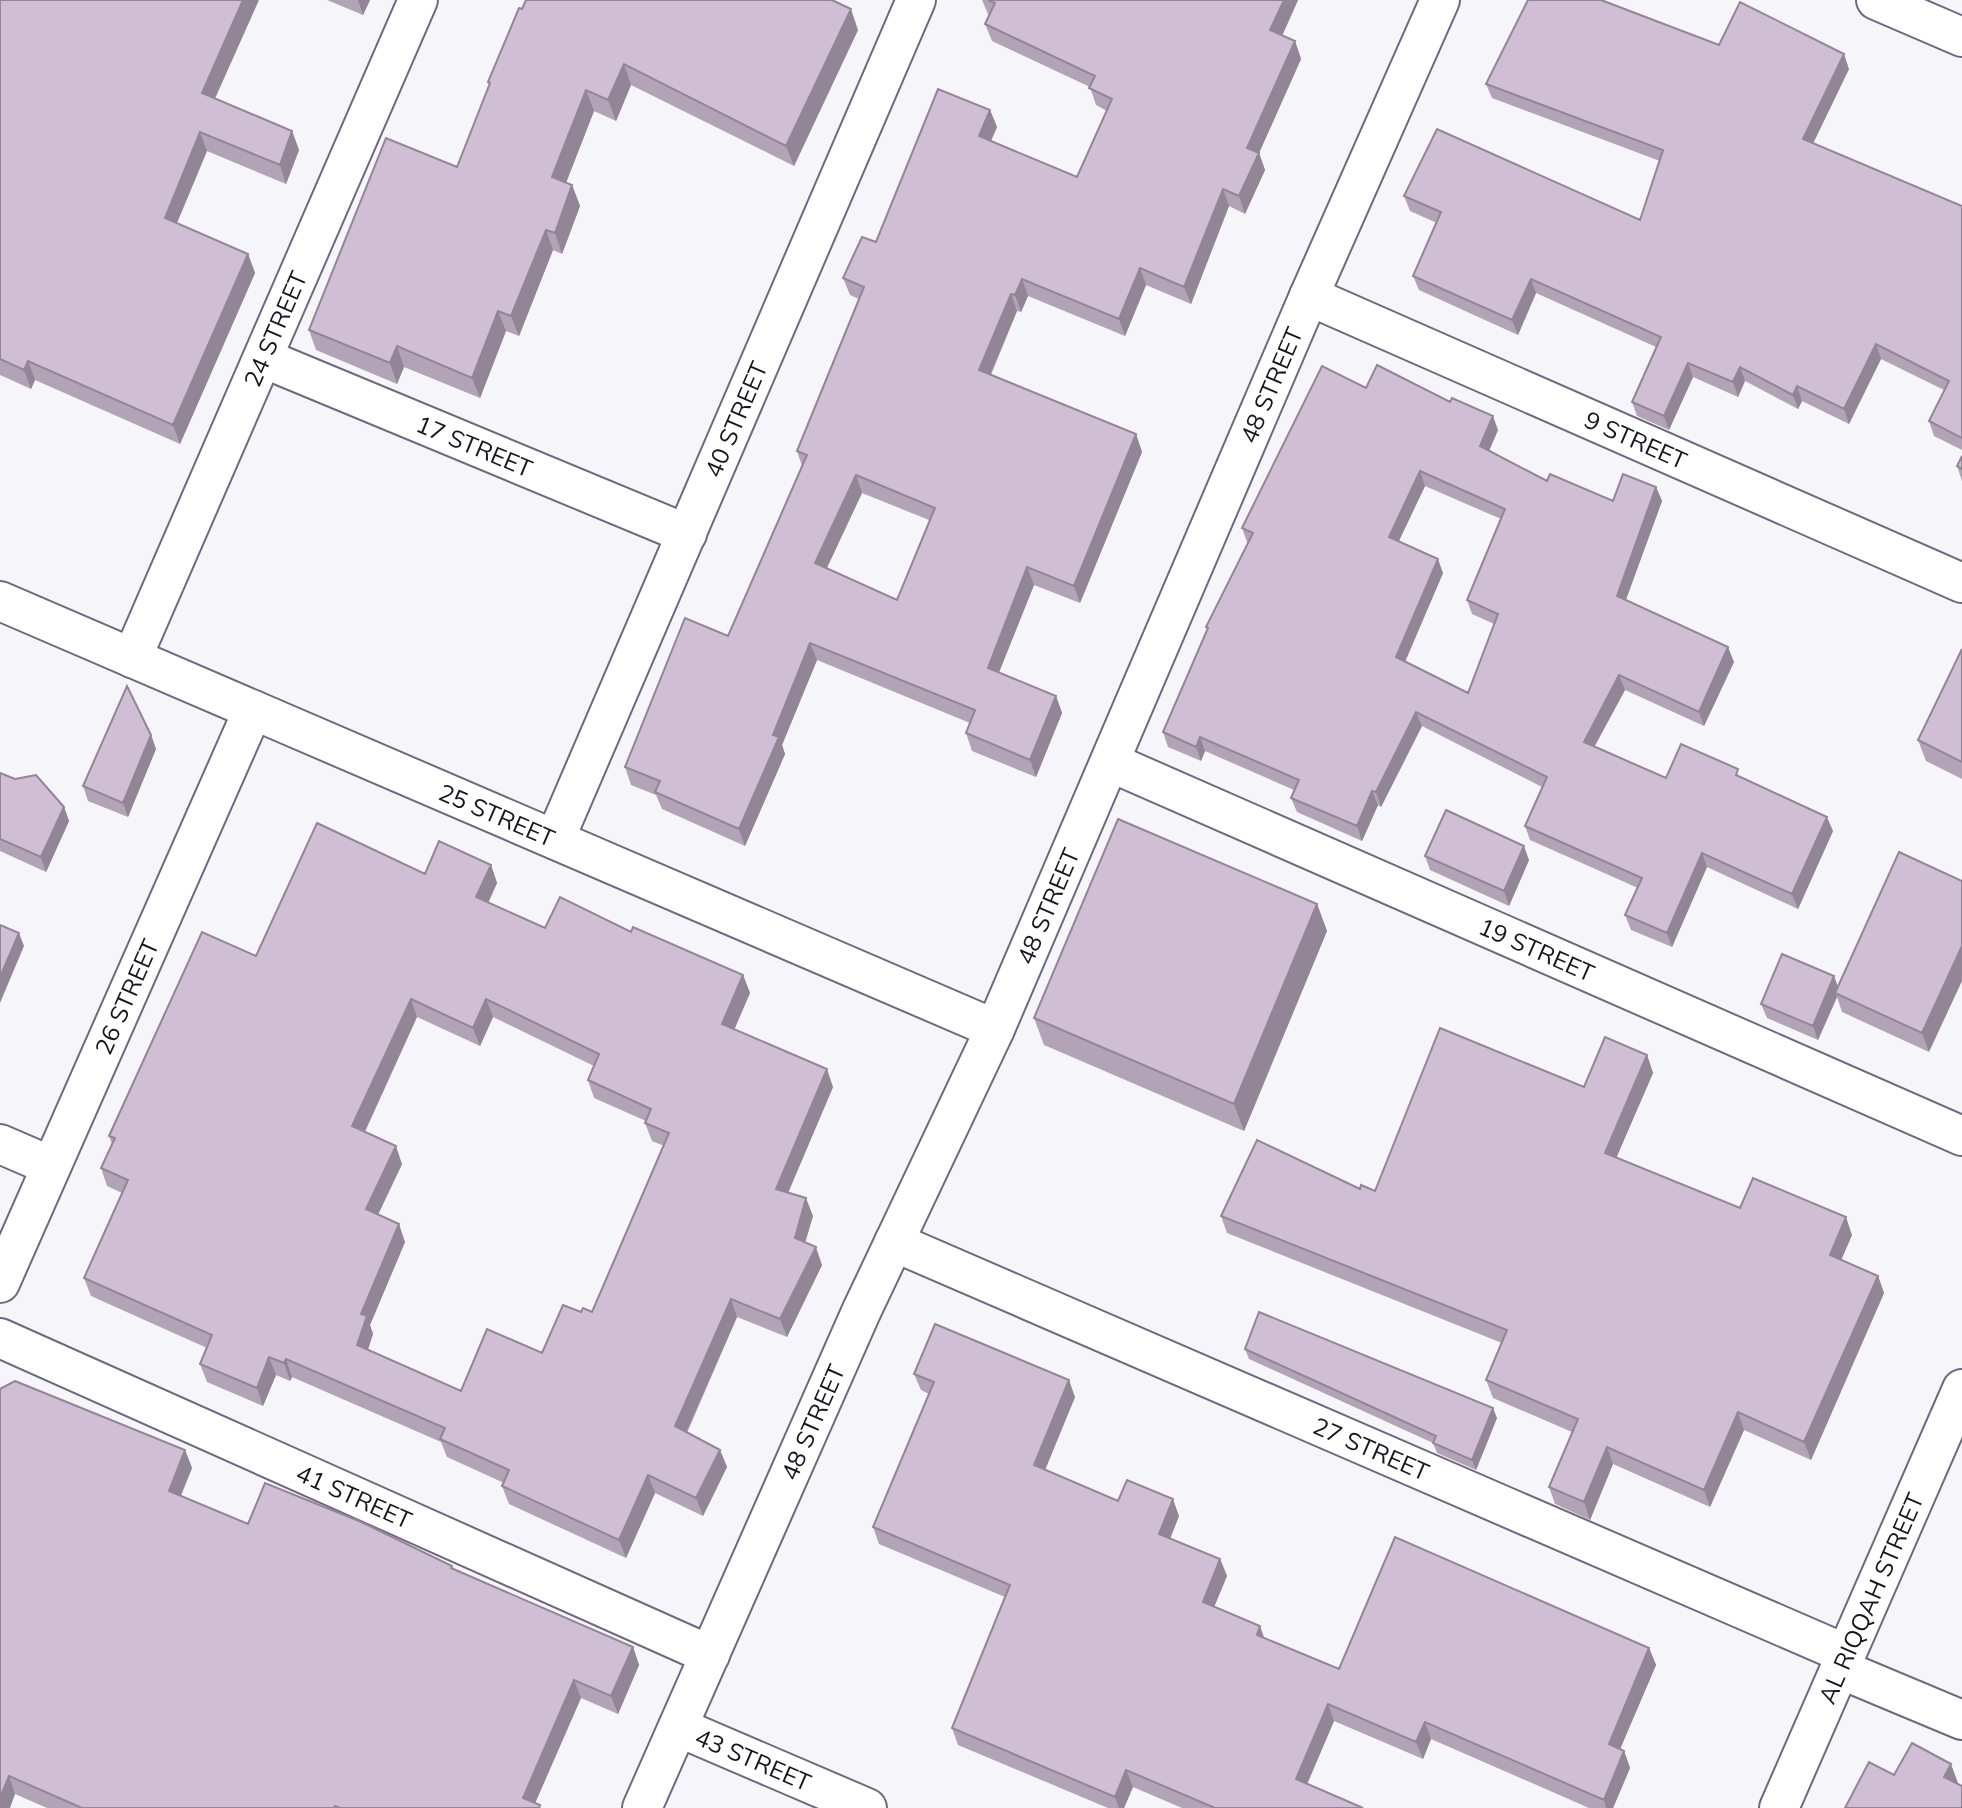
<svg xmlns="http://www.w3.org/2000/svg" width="1962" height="1808" viewBox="0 0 1962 1808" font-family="Mulish,sans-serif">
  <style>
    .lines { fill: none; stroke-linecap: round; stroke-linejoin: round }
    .minor-casing { stroke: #6e6981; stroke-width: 42 }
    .tertiary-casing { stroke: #6e6981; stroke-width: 42 }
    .minor { stroke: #fff; stroke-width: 38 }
    .tertiary { stroke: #fff; stroke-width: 38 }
    .wall { fill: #b3a3b7; fill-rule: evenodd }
    .shaded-wall { fill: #928595 }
    .building { fill: #d0bed5; stroke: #928595; stroke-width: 2; fill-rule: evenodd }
    .labels { text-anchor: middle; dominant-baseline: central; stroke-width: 7; stroke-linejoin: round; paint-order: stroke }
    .street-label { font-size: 24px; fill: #17151f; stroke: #f6f5fa }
  </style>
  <rect width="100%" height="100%" fill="#f6f5fa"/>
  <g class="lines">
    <g class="minor-casing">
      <g id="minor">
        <path d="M 1876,0 L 1962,37"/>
        <path id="s1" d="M 1309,296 L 1962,583"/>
        <path id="s2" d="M 263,358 L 687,534"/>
        <path id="s3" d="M 0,601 L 995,1029"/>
        <path id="s4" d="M 132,658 L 418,0"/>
        <path id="s5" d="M 1110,762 L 1962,1136"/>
        <path id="s6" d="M 555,839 L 916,0"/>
        <path d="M 0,1144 L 51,1166"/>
        <path id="s7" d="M 894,1242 L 1846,1654"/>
        <path id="s8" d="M 0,1283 L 253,710"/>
        <path id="s9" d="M 0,1338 L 710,1655"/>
        <path d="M 1840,1669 L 1962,1720"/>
        <path id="s10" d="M 678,1727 L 867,1808"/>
        <path id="s11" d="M 642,1808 L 861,1312 L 995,1029 L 1309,296 L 1440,0"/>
      </g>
    </g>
    <g class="tertiary-casing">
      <g id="tertiary">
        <path id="s12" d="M 1779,1808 L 1962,1389"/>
      </g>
    </g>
    <use href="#minor" class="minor"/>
    <use href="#tertiary" class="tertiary"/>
  </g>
  <path class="wall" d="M 0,0 L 215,99 L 292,131 L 299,150 L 286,184 L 207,151 L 177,223 L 248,254 L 255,273 L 180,444 L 35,380 L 31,389 L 0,375 Z
    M 327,0 L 370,0 L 363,15 Z
    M 982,0 L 1298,0 L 1282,36 L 1295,41 L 1301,59 L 1259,153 L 1265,170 L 1245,214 L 1229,206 L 1191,304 L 1146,285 L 1125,336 L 1028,296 L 1021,312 L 1017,311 L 991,375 L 1136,434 L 1142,452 L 1080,603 L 1034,585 L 999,672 L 1056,696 L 1062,713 L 1036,777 L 972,751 L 966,733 L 970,723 L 817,660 L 782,745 L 785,754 L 745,846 L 662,809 L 656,795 L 631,785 L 625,767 L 728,636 L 802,466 L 797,451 L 859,299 L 850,295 L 843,278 L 876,242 L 990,110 L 997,127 L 991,141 L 1077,177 L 1107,111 L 1096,105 L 1090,87 L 992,41 L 985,24 L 989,15 L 988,14 ZM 862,493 L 929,520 L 897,600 L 827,568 Z
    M 1528,0 L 1605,0 L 1605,1 L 1719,45 L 1849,69 L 1813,143 L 1962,206 L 1962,450 L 1934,436 L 1929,421 L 1944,390 L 1881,359 L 1849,424 L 1802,401 L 1798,409 L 1745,381 L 1738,397 L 1693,377 L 1669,430 L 1637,416 L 1632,402 L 1656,347 L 1536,293 L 1518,335 L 1419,290 L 1413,276 L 1437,223 L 1410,211 L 1404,196 L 1640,220 L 1660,161 L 1492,98 L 1486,84 Z
    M 522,9 L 858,30 L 794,166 L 631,85 L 616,121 L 594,111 L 566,183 L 572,185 L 580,206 L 562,254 L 553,250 L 519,336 L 506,331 L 480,398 L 404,367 L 397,384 L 316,350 L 309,330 L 457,167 L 489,86 L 488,82 Z
    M 1366,388 L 1498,430 L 1489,451 L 1547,481 L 1613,501 L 1656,487 L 1662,501 L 1626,600 L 1734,662 L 1704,726 L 1625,690 L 1595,746 L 1666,778 L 1741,778 L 1833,831 L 1798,909 L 1707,867 L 1672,947 L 1631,930 L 1625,915 L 1638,888 L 1530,840 L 1525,826 L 1542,787 L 1422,726 L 1381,807 L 1378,805 L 1362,841 L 1297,812 L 1291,798 L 1294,790 L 1205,751 L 1201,761 L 1168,747 L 1163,732 L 1207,630 L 1206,627 L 1248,543 L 1247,542 L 1242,528 ZM 1425,486 L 1501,519 L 1467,600 L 1472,614 L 1494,624 L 1468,693 L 1405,662 L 1443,573 L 1399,541 Z
    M 1962,456 L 1962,481 L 1957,466 Z
    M 1962,649 L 1962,779 L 1926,761 L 1918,740 Z
    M 151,735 L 156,749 L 128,817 L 88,801 L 83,786 Z
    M 0,773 L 64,807 L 69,821 L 46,872 L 0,851 Z
    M 1899,852 L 1929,1052 L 1842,1012 L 1837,997 L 1818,1040 L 1767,1018 L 1761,1004 L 1834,976 L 1838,987 Z
    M 1425,856 L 1529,860 L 1509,906 L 1430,870 Z
    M 491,865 L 497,883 L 488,902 L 545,928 L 631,932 L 743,975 L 750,993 L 734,1029 L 833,1087 L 788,1193 L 813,1216 L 805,1243 L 822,1265 L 787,1337 L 737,1317 L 687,1433 L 720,1450 L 727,1467 L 703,1516 L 655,1493 L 626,1558 L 509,1504 L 502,1486 L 504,1483 L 447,1457 L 441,1442 L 292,1377 L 290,1381 L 276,1375 L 263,1406 L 207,1382 L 200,1364 L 207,1348 L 91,1296 L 84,1278 L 122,1193 L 107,1186 L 101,1168 L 112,1144 L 109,1136 L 256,956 L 425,874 ZM 417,1017 L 480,1046 L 493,1017 L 594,1066 L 588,1080 L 594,1098 L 646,1121 L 645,1123 L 652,1141 L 664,1146 L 592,1312 L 581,1312 L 542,1353 L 461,1391 L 368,1350 L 373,1334 L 370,1325 L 405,1242 L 378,1215 L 402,1164 L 365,1132 Z
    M 1317,904 L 1327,931 L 1244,1131 L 1044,1045 L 1034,1018 Z
    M 1647,1055 L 1653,1073 L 1616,1158 L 1740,1208 L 1852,1235 L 1841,1260 L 1878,1276 L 1884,1293 L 1811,1460 L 1744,1430 L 1710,1507 L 1613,1464 L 1590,1520 L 1555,1504 L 1549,1487 L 1572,1432 L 1493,1398 L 1486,1380 L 1502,1343 L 1227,1233 L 1221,1216 L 1360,1189 L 1375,1191 Z
    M 1245,1349 L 1497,1418 L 1476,1470 L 1437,1453 L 1433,1443 L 1249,1359 Z
    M 914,1374 L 1075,1397 L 1045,1470 L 1118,1501 L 1179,1516 L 1170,1539 L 1220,1559 L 1227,1576 L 1214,1607 L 1264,1638 L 1339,1669 L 1649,1648 L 1656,1665 L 1620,1749 L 1624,1751 L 1630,1768 L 1613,1808 L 1589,1808 L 1431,1739 L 1423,1759 L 1334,1721 L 1307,1784 L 1363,1808 L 1182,1808 L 1133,1787 L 1124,1808 L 1108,1808 L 958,1745 L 952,1728 L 1005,1597 L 879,1544 L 873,1527 L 929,1394 L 921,1390 Z
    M 0,1389 L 185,1450 L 192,1468 L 181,1496 L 248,1524 L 452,1566 L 453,1568 L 633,1647 L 639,1665 L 618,1714 L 581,1698 L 535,1803 L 541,1808 L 47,1808 L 15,1794 L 0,1808 Z"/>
  <path class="shaded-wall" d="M 243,0 L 259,0 L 209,112 L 202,93 Z
    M 358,0 L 370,0 L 363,15 Z
    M 1284,0 L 1298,0 L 1277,47 L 1270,30 Z
    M 851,9 L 858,30 L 794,166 L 786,146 Z
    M 1295,41 L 1301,59 L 1259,153 L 1265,170 L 1245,214 L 1239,196 L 1247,148 Z
    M 1844,54 L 1849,69 L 1808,154 L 1803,139 Z
    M 624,64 L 631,85 L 616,121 L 608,100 Z
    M 586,90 L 594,111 L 560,198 L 552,177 Z
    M 990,110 L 997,127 L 985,154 L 979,136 Z
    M 292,131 L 299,150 L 286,184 L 280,165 Z
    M 200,132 L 207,151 L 171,237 L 165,218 Z
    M 572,185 L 580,206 L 562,254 L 555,233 Z
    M 1223,189 L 1229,206 L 1191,304 L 1184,287 Z
    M 546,230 L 553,250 L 519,336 L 511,316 Z
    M 248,254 L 255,273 L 180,444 L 173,425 Z
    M 1140,268 L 1146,285 L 1125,336 L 1119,319 Z
    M 1022,279 L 1028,296 L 1021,312 L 1015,295 Z
    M 1531,279 L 1536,293 L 1518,335 L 1512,320 Z
    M 1011,294 L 1017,311 L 985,387 L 979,370 Z
    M 498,311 L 506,331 L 480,398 L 472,378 Z
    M 1876,344 L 1881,359 L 1849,424 L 1844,409 Z
    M 397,346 L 404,367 L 397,384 L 390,363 Z
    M 28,361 L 35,380 L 31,389 L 24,370 Z
    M 1688,363 L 1693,377 L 1669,430 L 1664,416 Z
    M 1740,367 L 1745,381 L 1738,397 L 1733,382 Z
    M 1797,386 L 1802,401 L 1798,409 L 1793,395 Z
    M 1493,416 L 1498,430 L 1485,460 L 1480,446 Z
    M 1136,434 L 1142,452 L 1080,603 L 1074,586 Z
    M 1420,471 L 1425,486 L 1394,551 L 1389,537 Z
    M 856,475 L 862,493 L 821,580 L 815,563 Z
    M 1656,487 L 1662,501 L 1622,610 L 1617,596 Z
    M 1438,559 L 1443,573 L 1401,671 L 1396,657 Z
    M 1027,567 L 1034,585 L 994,685 L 988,668 Z
    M 810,643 L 817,660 L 782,745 L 785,754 L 745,846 L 739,829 L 773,735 Z
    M 1728,647 L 1734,662 L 1704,726 L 1699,712 Z
    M 1619,675 L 1625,690 L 1589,756 L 1584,742 Z
    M 1056,696 L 1062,713 L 1036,777 L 1030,760 Z
    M 1416,712 L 1422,726 L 1381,807 L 1376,792 Z
    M 151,735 L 156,749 L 128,817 L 123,803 Z
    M 1200,737 L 1205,751 L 1201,761 L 1196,747 Z
    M 1372,791 L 1378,805 L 1362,841 L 1357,826 Z
    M 64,807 L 69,821 L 46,872 L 41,857 Z
    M 1827,817 L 1833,831 L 1798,909 L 1792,894 Z
    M 1524,846 L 1529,860 L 1509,906 L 1504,891 Z
    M 1702,853 L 1707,867 L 1672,947 L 1667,933 Z
    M 491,865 L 497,883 L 483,915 L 476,897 Z
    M 1317,904 L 1327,931 L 1244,1131 L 1234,1104 Z
    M 19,933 L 24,946 L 0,1003 L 0,977 Z
    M 1962,946 L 1962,981 L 1929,1052 L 1922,1033 Z
    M 743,975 L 750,993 L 729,1042 L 722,1024 Z
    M 1834,976 L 1839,991 L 1835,993 L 1837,997 L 1818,1040 L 1813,1026 Z
    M 411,999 L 417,1017 L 359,1144 L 352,1126 Z
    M 486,999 L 493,1017 L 480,1046 L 473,1028 Z
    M 1647,1055 L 1653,1073 L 1611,1170 L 1605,1153 Z
    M 827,1069 L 833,1087 L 782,1207 L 776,1189 Z
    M 396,1146 L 402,1164 L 372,1227 L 366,1209 Z
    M 806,1198 L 813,1216 L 801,1256 L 795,1238 Z
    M 1846,1217 L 1852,1235 L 1836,1272 L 1830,1255 Z
    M 399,1224 L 405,1242 L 370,1325 L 373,1334 L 363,1363 L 357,1345 L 361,1314 Z
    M 816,1247 L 822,1265 L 787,1337 L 780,1319 Z
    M 1878,1276 L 1884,1293 L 1811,1460 L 1804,1442 Z
    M 731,1299 L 737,1317 L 681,1444 L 675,1426 Z
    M 269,1357 L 276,1375 L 263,1406 L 257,1388 Z
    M 286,1359 L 292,1377 L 290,1381 L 284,1363 Z
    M 1069,1380 L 1075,1397 L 1040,1482 L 1034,1465 Z
    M 1493,1408 L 1497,1418 L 1476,1470 L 1472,1460 Z
    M 1738,1412 L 1744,1430 L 1710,1507 L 1704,1490 Z
    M 1607,1447 L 1613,1464 L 1590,1520 L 1584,1502 Z
    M 185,1450 L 192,1468 L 175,1509 L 169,1491 Z
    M 720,1450 L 727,1467 L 703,1516 L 696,1498 Z
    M 648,1475 L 655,1493 L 626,1558 L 619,1540 Z
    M 1173,1499 L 1179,1516 L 1165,1551 L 1159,1534 Z
    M 1220,1559 L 1227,1576 L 1209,1619 L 1203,1602 Z
    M 1260,1626 L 1266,1643 L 1257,1635 Z
    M 633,1647 L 639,1665 L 618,1714 L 611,1696 Z
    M 1649,1648 L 1656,1665 L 1615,1761 L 1609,1744 Z
    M 574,1680 L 581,1698 L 533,1808 L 523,1798 Z
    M 1328,1704 L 1334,1721 L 1302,1796 L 1296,1779 Z
    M 1425,1722 L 1431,1739 L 1423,1759 L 1416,1742 Z
    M 1624,1751 L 1630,1768 L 1613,1808 L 1606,1808 L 1604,1800 Z
    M 1951,1764 L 1958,1783 L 1951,1797 L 1944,1777 Z
    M 1126,1770 L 1133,1787 L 1124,1808 L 1119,1808 L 1115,1797 Z
    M 9,1776 L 15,1794 L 10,1808 L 0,1808 L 0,1798 Z"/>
  <path class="building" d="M 0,0 L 243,0 L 202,93 L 292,131 L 280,165 L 200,132 L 165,218 L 248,254 L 173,425 L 28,361 L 24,370 L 0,359 Z
    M 526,0 L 832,0 L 851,9 L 786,146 L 624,64 L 608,100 L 586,90 L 552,177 L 572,185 L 555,233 L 546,230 L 511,316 L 498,311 L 472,378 L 397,346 L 390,363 L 309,330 L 386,138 L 457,167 L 490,83 L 488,82 L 519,8 L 522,9 Z
    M 988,0 L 1284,0 L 1270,30 L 1295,41 L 1247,148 L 1259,153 L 1239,196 L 1223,189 L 1184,287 L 1140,268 L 1119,319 L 1022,279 L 1015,295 L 1011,294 L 979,370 L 1136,434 L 1074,586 L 1027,567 L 988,668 L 1056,696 L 1030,760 L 966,733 L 975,710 L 810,643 L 773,735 L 779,737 L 739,829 L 655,792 L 660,781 L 625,767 L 685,618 L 728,636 L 807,455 L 797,451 L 864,287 L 843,278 L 862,237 L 876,242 L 938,89 L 990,110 L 979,136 L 1077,177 L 1112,99 L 1089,88 L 1095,76 L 985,24 L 995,3 ZM 856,475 L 935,508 L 897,600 L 815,563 Z
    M 1528,0 L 1601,0 L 1719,45 L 1740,2 L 1844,54 L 1803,139 L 1962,206 L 1962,438 L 1929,421 L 1949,381 L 1876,344 L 1844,409 L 1797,386 L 1793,395 L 1740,367 L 1733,382 L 1688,363 L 1664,416 L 1632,402 L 1661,337 L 1531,279 L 1512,320 L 1413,276 L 1441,212 L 1404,196 L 1437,129 L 1640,220 L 1663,150 L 1486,84 Z
    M 1377,365 L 1450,402 L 1452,398 L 1493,416 L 1480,446 L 1547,481 L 1550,474 L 1613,501 L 1623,474 L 1656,487 L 1617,596 L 1728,647 L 1699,712 L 1619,675 L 1584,742 L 1666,778 L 1681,744 L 1738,769 L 1736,775 L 1827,817 L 1792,894 L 1702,853 L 1667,933 L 1625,915 L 1642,878 L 1525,826 L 1547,777 L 1416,712 L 1376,792 L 1372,791 L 1357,826 L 1291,798 L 1299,780 L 1200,737 L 1196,747 L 1163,732 L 1208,628 L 1206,627 L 1253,533 L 1242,528 L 1322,366 L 1366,388 ZM 1420,471 L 1505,509 L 1467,600 L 1498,614 L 1468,693 L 1396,657 L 1438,559 L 1389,537 Z
    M 1962,456 L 1962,469 L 1957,466 Z
    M 1962,649 L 1962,762 L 1918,740 Z
    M 127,686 L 151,735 L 123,803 L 83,786 Z
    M 0,773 L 15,779 L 36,775 L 64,807 L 41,857 L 0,839 Z
    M 1446,810 L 1524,846 L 1504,891 L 1425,856 Z
    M 1118,819 L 1317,904 L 1234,1104 L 1034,1018 Z
    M 317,823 L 425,874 L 439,841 L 491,865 L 476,897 L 545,928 L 560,897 L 631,932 L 633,927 L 743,975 L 722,1024 L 827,1069 L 776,1189 L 806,1198 L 795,1238 L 816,1247 L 780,1319 L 731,1299 L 675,1426 L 720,1450 L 696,1498 L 648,1475 L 619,1540 L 502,1486 L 509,1470 L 440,1439 L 445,1428 L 286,1359 L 284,1363 L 269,1357 L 257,1388 L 200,1364 L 212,1335 L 84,1278 L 128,1180 L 101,1168 L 115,1138 L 109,1136 L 202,932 L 256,956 ZM 411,999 L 473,1028 L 486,999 L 599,1054 L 588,1080 L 651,1109 L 645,1123 L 669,1133 L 592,1312 L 583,1308 L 581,1312 L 563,1305 L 542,1353 L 487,1329 L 461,1391 L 357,1345 L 367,1316 L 361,1314 L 399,1224 L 366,1209 L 396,1146 L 352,1126 Z
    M 1899,852 L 1962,881 L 1962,946 L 1922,1033 L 1835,993 Z
    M 0,925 L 19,933 L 0,977 Z
    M 1782,954 L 1834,976 L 1813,1026 L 1761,1004 Z
    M 1440,1028 L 1584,1087 L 1605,1037 L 1647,1055 L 1605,1153 L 1740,1208 L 1753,1178 L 1846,1217 L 1830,1255 L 1878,1276 L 1804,1442 L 1738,1412 L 1704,1490 L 1607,1447 L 1584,1502 L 1549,1487 L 1578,1419 L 1486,1380 L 1507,1330 L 1221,1216 L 1257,1140 L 1360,1189 L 1361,1185 L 1375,1191 Z
    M 1259,1312 L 1493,1408 L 1472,1460 L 1433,1443 L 1436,1436 L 1245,1349 Z
    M 935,1324 L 1069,1380 L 1034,1465 L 1118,1501 L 1127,1480 L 1173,1499 L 1159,1534 L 1220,1559 L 1203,1602 L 1260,1626 L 1257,1635 L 1339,1669 L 1395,1537 L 1649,1648 L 1609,1744 L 1624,1751 L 1604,1800 L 1425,1722 L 1416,1742 L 1328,1704 L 1296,1779 L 1363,1808 L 1215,1808 L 1126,1770 L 1115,1797 L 952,1728 L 1010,1585 L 873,1527 L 934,1382 L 914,1374 Z
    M 15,1381 L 185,1450 L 169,1491 L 248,1524 L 265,1483 L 359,1521 L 452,1566 L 451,1568 L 633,1647 L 611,1696 L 574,1680 L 523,1798 L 540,1805 L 539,1808 L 340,1808 L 335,1806 L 334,1808 L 82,1808 L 9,1776 L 0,1798 L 0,1389 Z
    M 1912,1743 L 1951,1764 L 1944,1777 L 1962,1786 L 1962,1808 L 1845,1808 L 1869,1762 L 1894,1775 Z"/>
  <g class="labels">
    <g class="street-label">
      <text stroke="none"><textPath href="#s4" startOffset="359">24 STREET</textPath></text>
      <text stroke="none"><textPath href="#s11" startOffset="1556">48 STREET</textPath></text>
      <text stroke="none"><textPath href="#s6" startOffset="457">40 STREET</textPath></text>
      <text stroke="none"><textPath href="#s1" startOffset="357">9 STREET</textPath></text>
      <text stroke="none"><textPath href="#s2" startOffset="229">17 STREET</textPath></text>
      <text stroke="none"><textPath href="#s3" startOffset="541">25 STREET</textPath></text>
      <text stroke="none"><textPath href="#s11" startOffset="989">48 STREET</textPath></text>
      <text stroke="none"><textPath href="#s5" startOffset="466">19 STREET</textPath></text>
      <text stroke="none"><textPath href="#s8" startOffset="313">26 STREET</textPath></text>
      <text stroke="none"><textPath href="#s11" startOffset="422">48 STREET</textPath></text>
      <text stroke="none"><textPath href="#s7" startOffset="520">27 STREET</textPath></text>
      <text stroke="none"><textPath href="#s9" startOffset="388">41 STREET</textPath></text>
      <text stroke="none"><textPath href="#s12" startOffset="229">AL RIQQAH STREET</textPath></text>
      <text stroke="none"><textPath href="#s10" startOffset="82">43 STREET</textPath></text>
    </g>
  </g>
</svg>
